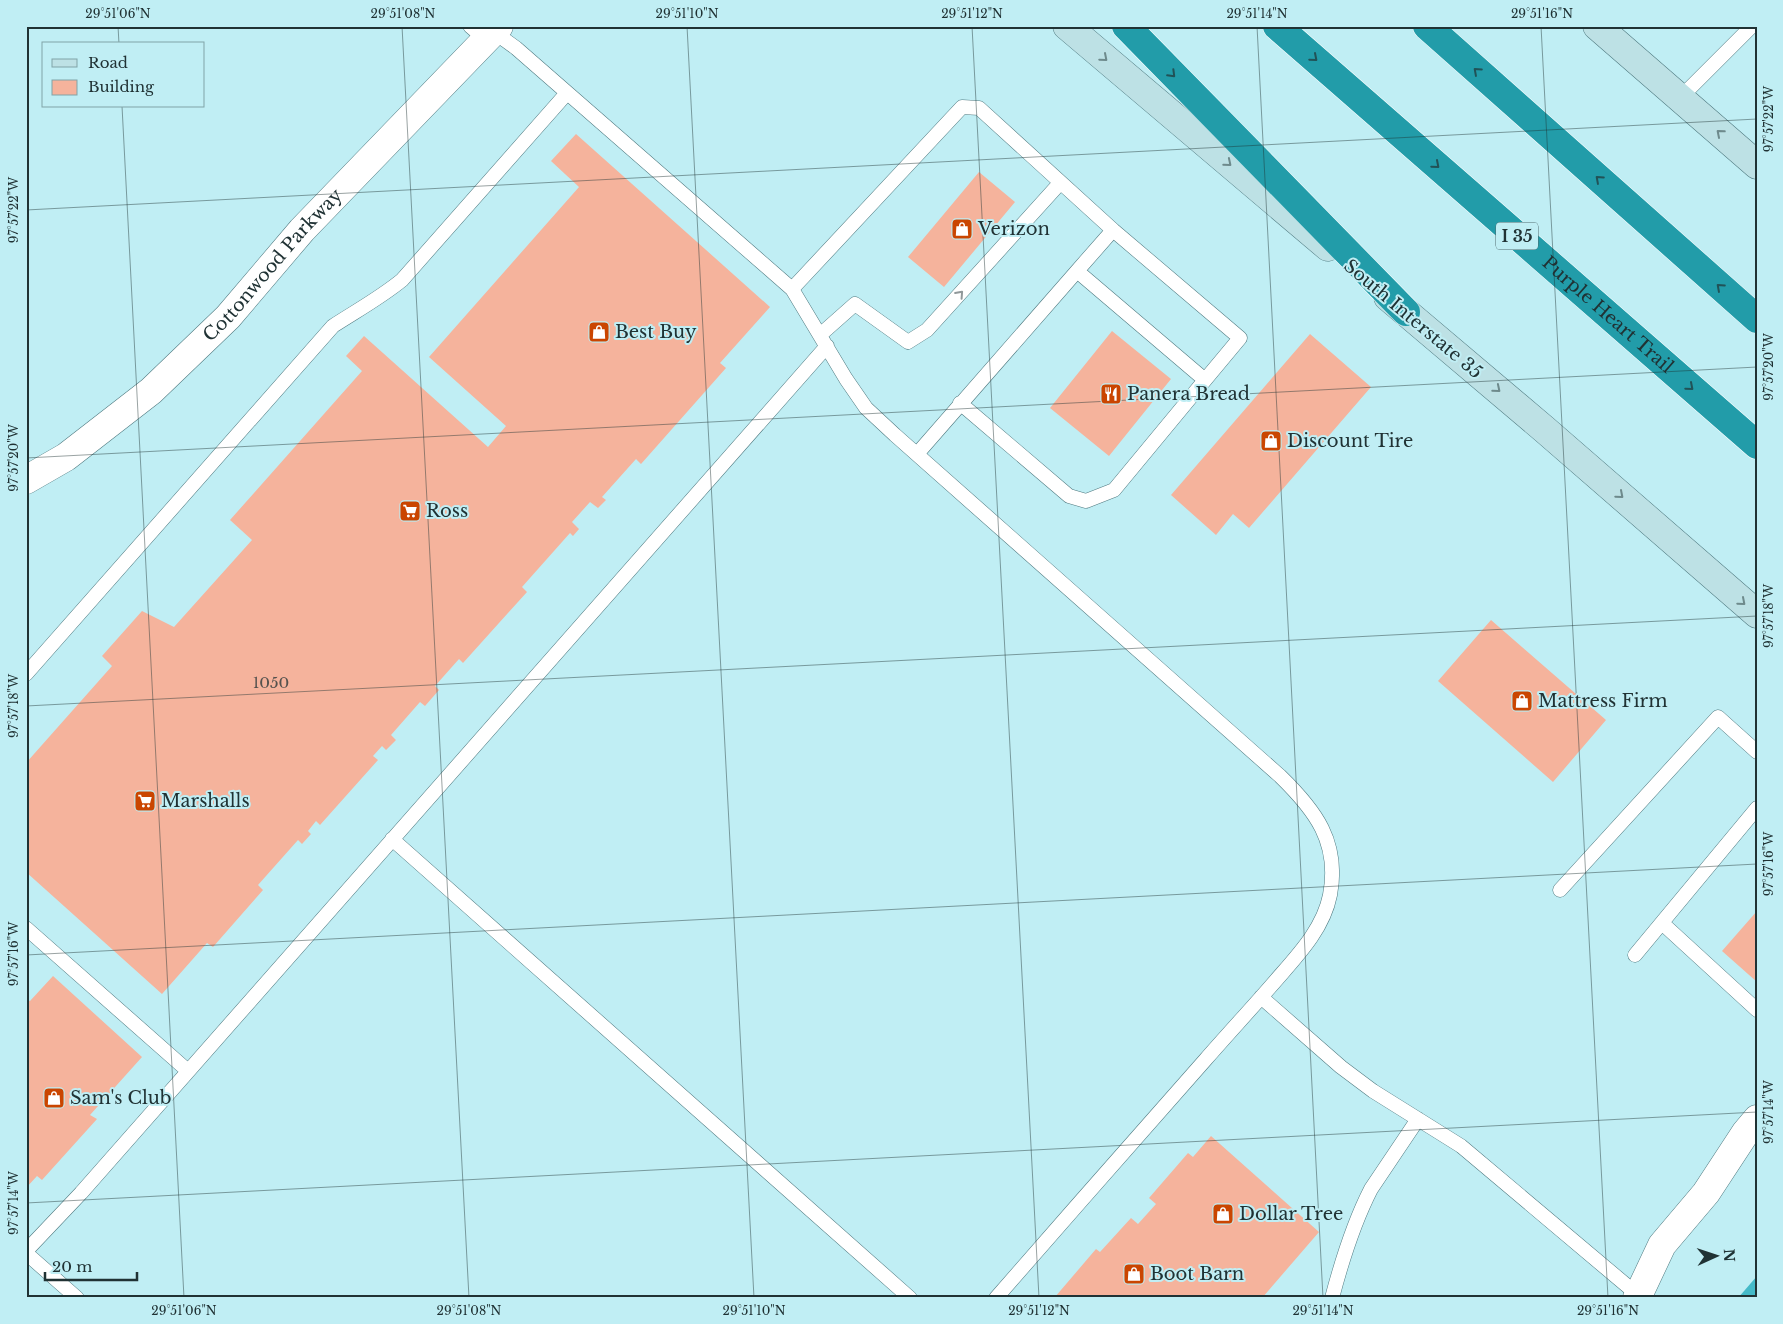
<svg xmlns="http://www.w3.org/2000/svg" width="1783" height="1324" viewBox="0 0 1783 1324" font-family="'Libre Baskerville',serif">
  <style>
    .water { fill: #44bac8 }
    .building { fill: #f5b39c }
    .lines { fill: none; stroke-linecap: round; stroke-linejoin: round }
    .service-casing { stroke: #507a80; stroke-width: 15 }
    .minor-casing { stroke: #507a80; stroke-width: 29 }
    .secondary-casing { stroke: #507a80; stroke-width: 29 }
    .motorway-casing { stroke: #fff; stroke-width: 29 }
    .service { stroke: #fff; stroke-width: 14 }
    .minor { stroke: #fff; stroke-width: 28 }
    .secondary { stroke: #bde1e5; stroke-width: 28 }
    .motorway { stroke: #229ca9; stroke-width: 28 }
    .oneway { stroke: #6e8a8c }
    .oneway2 { stroke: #215257 }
    .oneway3 { stroke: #90989a }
    .ticks { fill: none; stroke: #203234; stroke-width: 1; stroke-opacity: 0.45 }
    .labels { text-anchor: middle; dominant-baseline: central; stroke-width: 4; stroke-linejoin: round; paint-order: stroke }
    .number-label { font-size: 15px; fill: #55524e }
    .shield { fill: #c0eef4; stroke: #506a6e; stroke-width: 1 }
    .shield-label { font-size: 16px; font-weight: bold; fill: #203234 }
    .poi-label { font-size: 18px; fill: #203234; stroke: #c0eef4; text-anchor: start }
    .street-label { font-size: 18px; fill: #203234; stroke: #c0eef4 }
    .neatline { fill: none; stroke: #203234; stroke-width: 2 }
    .ticks-label { font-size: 12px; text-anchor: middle; fill: #203234 }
  </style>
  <rect width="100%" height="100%" fill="#c0eef4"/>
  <path class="water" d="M 1757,1276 L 1757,1298 L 1738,1298 Z"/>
  <path class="building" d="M 576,134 L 770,307 L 720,363 L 726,368 L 641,464 L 636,459 L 602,497 L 606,500 L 598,508 L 590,502 L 572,522 L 579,529 L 573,536 L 570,533 L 522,587 L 527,592 L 463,663 L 459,659 L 435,686 L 439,690 L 425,706 L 420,702 L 391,735 L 396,740 L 386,750 L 382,746 L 373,756 L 378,760 L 320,825 L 316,821 L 308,831 L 311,834 L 302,844 L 298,840 L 258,885 L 263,890 L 213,947 L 207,943 L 162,994 L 26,872 L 26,763 L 112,666 L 102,656 L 142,611 L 174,627 L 252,540 L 230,520 L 362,371 L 346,356 L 364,336 L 488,447 L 506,426 L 429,357 L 579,187 L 551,161 Z
    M 979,172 L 1015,202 L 944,287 L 908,257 Z
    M 1112,331 L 1171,379 L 1109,456 L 1050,408 Z
    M 1310,334 L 1371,387 L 1249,528 L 1233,514 L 1216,535 L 1171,495 Z
    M 1491,620 L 1606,720 L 1553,782 L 1438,681 Z
    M 1757,911 L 1757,982 L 1722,951 Z
    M 53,976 L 142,1057 L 90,1115 L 97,1119 L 42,1180 L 37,1176 L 26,1188 L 26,999 L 30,1001 Z
    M 1211,1136 L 1319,1232 L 1262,1298 L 1055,1297 L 1096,1249 L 1100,1252 L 1131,1218 L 1138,1224 L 1156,1204 L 1149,1198 L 1188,1153 L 1193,1157 Z"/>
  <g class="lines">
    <g class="service-casing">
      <path id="service" d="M 470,26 L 486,40
        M 494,32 L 516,48 L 792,289 L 846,379 L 866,408 L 895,435 L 1280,776 C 1315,810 1340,842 1330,895 C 1323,931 1294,959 1271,986 C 1250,1010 1227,1035 1206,1059 C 1135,1139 1066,1218 996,1298
        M 1680,98 L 1752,26
        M 1113,230 L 1240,338 L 1205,380
        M 792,289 L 962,107 L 979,108 L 1113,230 L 1077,271
        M 820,335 L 855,304 L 908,342 L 927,330 L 1060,183
        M 917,454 L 1077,271 L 1205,380 L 1114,490 L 1086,501 L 1069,496 L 960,403
        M 26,674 L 333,326 C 356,311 380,298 402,280 L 567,93
        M 392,839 L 910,1298
        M 1560,890 L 1718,717 L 1757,752
        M 1662,923 L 1757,1010
        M 26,928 L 188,1071
        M 1635,955 L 1757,808
        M 1261,997 L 1341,1067 L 1373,1091 L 1461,1146 L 1638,1295
        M 26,1251 L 81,1193 L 827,346
        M 26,1253 L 77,1298
        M 1332,1298 C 1342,1260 1353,1224 1371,1189 L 1418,1119"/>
    </g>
    <g class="minor-casing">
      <g id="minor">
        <path id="s1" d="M 26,480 L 66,457 L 151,391 L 228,317 L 302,230 L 499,26"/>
        <path d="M 1637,1298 L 1662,1245 L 1706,1193 L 1746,1132 L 1757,1119"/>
      </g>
    </g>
    <g class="secondary-casing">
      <path id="secondary" d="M 1067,26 L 1328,247
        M 1597,26 L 1757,165
        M 1388,297 L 1544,429 L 1757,614"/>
    </g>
    <g class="motorway-casing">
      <g id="motorway">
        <path d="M 1126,26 L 1406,312"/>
        <path id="s2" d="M 1277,26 L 1757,445"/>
        <path d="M 1427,26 L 1757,319"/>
      </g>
    </g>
    <use href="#service" class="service"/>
    <use href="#minor" class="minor"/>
    <use href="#secondary" class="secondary"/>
    <use href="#motorway" class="motorway"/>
  </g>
  <defs><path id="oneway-chevron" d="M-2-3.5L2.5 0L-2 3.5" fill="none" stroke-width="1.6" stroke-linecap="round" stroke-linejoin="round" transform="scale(1.25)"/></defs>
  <g class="oneway">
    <use href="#oneway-chevron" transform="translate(1104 58) rotate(41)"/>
    <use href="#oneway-chevron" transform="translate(1720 133) rotate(-139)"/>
    <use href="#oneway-chevron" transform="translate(1228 163) rotate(40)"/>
    <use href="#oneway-chevron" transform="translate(1497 389) rotate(40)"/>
    <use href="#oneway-chevron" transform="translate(1620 495) rotate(41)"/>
    <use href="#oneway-chevron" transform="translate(1742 602) rotate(41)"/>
  </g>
  <g class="oneway2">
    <use href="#oneway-chevron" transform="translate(1314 58) rotate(41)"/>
    <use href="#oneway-chevron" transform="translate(1477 71) rotate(-138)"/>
    <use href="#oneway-chevron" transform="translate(1172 74) rotate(45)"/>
    <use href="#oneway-chevron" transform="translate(1436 165) rotate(41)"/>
    <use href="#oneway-chevron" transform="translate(1599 179) rotate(-138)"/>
    <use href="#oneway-chevron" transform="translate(1720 287) rotate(-138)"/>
    <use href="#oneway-chevron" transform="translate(1690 387) rotate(41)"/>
  </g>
  <use class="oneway3" href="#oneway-chevron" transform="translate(960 294) rotate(-48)"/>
  <path class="ticks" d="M 118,26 L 119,44M 402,26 L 469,1298M 687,26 L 754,1298M 972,26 L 1039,1298M 1257,26 L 1323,1298M 1541,26 L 1608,1298M 122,106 L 184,1298M 26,210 L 1757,119M 26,458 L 1757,367M 26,706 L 1757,616M 26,955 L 1757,864M 26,1203 L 1757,1112"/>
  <defs>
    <g id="shop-square" transform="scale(1.125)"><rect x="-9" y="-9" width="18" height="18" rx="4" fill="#ca4500" stroke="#c0eef4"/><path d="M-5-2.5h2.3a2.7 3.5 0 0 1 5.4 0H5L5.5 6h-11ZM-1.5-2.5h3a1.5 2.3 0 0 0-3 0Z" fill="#fff"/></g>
    <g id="restaurant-square" transform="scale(1.125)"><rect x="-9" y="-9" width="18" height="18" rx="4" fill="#ca4500" stroke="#c0eef4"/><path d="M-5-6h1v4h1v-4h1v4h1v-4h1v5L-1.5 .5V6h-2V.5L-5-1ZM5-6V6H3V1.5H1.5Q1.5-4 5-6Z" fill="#fff"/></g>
    <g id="supermarket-square" transform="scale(1.125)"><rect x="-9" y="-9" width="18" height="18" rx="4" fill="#ca4500" stroke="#c0eef4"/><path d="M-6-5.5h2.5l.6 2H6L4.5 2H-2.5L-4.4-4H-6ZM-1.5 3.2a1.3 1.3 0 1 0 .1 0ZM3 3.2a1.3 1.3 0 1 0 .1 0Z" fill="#fff"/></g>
  </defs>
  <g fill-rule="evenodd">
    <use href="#shop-square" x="962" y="229"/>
    <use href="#shop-square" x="599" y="332"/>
    <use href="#restaurant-square" x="1111" y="394"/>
    <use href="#shop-square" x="1271" y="441"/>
    <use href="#supermarket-square" x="410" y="511"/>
    <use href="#shop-square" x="1522" y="701"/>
    <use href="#supermarket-square" x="145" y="801"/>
    <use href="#shop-square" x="54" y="1098"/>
    <use href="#shop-square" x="1223" y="1214"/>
    <use href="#shop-square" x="1134" y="1274"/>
  </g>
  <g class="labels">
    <g class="number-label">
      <text x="271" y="682">1050</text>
    </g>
    <rect class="shield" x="1496" y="222.5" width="42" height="27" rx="4"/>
    <g class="shield-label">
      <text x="1517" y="236">I 35</text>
    </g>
    <g class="poi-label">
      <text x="978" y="229">Verizon</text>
      <text x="615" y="332">Best Buy</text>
      <text x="1127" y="394">Panera Bread</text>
      <text x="1287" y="441">Discount Tire</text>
      <text x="426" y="511">Ross</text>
      <text x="1538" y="701">Mattress Firm</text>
      <text x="161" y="801">Marshalls</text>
      <text x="70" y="1098">Sam's Club</text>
      <text x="1239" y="1214">Dollar Tree</text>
      <text x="1150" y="1274">Boot Barn</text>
    </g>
    <g class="street-label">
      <text stroke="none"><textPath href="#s1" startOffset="329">Cottonwood Parkway</textPath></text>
      <text stroke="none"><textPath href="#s2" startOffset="439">Purple Heart Trail</textPath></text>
      <text transform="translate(1413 319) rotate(40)">South Interstate 35</text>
    </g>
  </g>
  <rect width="1783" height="1324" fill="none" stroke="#c0eef4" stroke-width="55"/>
  <rect x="42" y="42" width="162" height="65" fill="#c0eef4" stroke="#80a3a7"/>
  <rect x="52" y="59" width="25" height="8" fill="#bde1e5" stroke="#80a3a7"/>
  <text x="88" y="68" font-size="15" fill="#203234">Road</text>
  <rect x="52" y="80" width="25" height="15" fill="#f5b39c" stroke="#80a3a7"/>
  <text x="88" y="92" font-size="15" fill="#203234">Building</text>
  <g transform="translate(1716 1256) rotate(87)" stroke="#c0eef4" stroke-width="4" paint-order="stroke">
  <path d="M0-4L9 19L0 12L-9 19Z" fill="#203234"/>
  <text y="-8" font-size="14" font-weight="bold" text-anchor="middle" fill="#203234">N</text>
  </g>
  <path d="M45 1272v8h92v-8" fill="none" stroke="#203234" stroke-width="2.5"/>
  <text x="52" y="1272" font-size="15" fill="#203234" stroke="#c0eef4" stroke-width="4" paint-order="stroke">20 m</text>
  <rect x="28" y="28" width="1728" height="1268" class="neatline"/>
  <g class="ticks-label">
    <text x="118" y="18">29°51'06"N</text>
    <text x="403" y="18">29°51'08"N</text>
    <text x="687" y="18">29°51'10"N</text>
    <text x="972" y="18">29°51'12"N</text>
    <text x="1257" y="18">29°51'14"N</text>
    <text x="1542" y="18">29°51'16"N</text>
    <text transform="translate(1769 119) rotate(-90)" y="4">97°57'22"W</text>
    <text transform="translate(14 210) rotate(-90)" y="4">97°57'22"W</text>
    <text transform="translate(1769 367) rotate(-90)" y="4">97°57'20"W</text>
    <text transform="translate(14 458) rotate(-90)" y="4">97°57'20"W</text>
    <text transform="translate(1769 616) rotate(-90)" y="4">97°57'18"W</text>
    <text transform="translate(14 706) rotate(-90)" y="4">97°57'18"W</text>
    <text transform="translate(1769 864) rotate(-90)" y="4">97°57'16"W</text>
    <text transform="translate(14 954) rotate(-90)" y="4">97°57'16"W</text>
    <text transform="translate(1769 1112) rotate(-90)" y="4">97°57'14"W</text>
    <text transform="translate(14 1203) rotate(-90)" y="4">97°57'14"W</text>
    <text x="184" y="1315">29°51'06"N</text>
    <text x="469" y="1315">29°51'08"N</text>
    <text x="754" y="1315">29°51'10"N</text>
    <text x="1039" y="1315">29°51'12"N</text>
    <text x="1323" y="1315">29°51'14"N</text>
    <text x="1608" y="1315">29°51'16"N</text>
  </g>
</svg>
